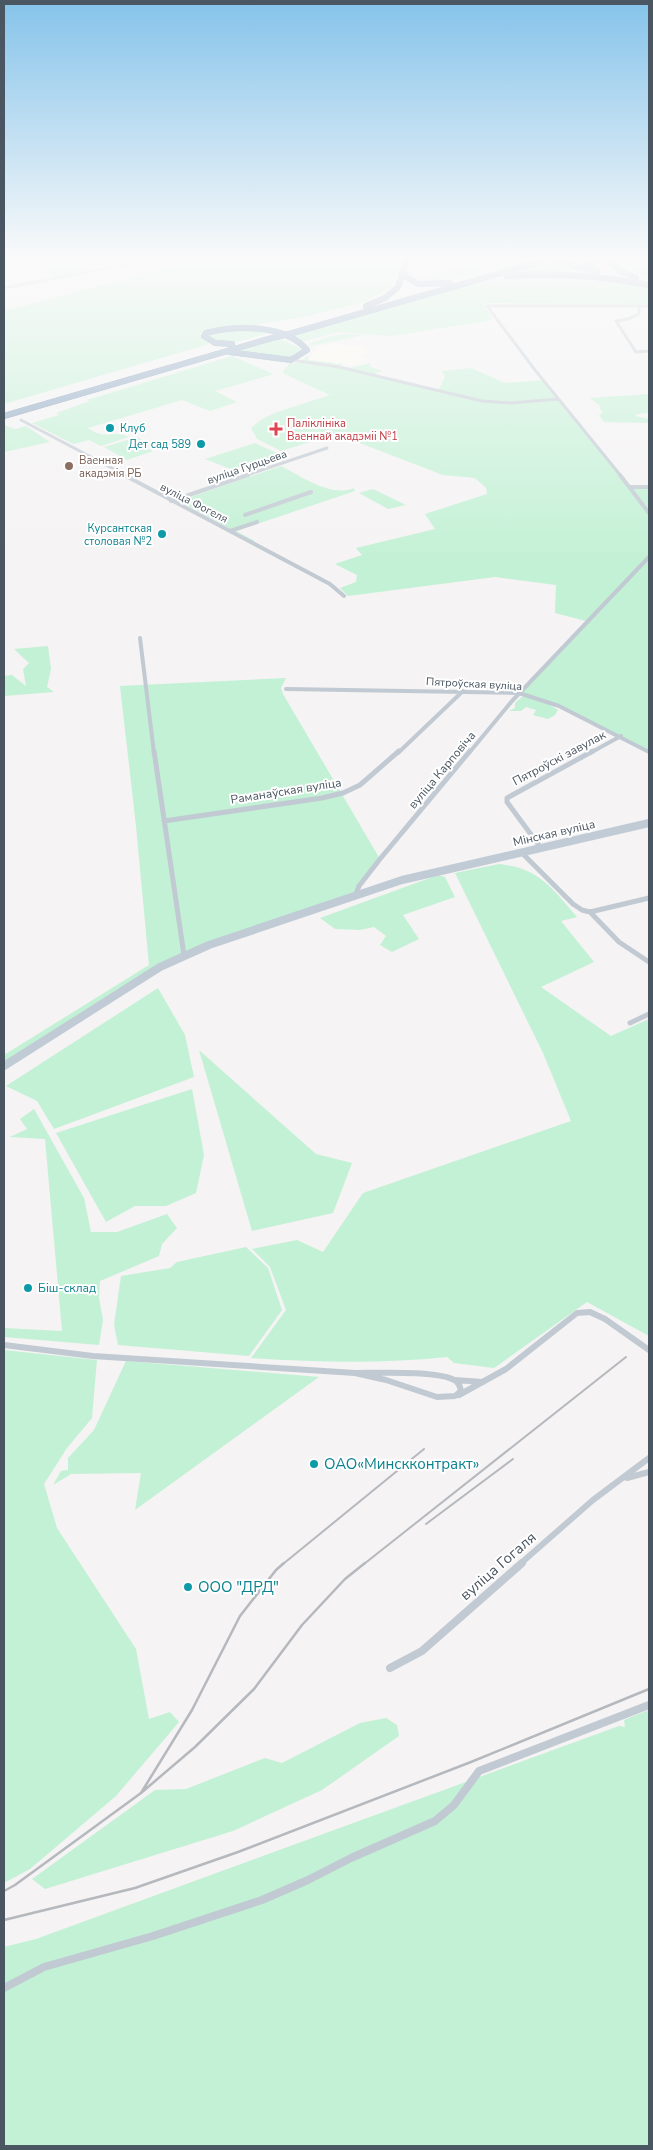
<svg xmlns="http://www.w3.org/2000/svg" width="653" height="2150" viewBox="0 0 653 2150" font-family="'Nunito Sans',sans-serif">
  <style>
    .commercial { fill: #fdf9ef }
    .green { fill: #c3f1d5 }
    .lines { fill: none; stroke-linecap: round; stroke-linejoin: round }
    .highway-casing { stroke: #7690ad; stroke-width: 6 }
    .street-far4 { stroke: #c1cad2; stroke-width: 3 }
    .street-far3 { stroke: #c1cad2; stroke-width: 4 }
    .street-far2 { stroke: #c1cad2; stroke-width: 5 }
    .street-far1 { stroke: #c1cad2; stroke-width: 6 }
    .street { stroke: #c1cad2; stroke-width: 8 }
    .secondary { stroke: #c1cbd6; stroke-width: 8 }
    .highway { stroke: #8ba5c1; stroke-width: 5.5 }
    .rail-far1 { stroke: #b5b8bd; stroke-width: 2 }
    .rail { stroke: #b5b8bd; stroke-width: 2.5 }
    .highway-bridge-casing { stroke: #7690ad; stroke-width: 6; stroke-linecap: butt }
    .highway-bridge { stroke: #8ba5c1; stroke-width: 5.5 }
    .culture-dot { fill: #0f9aa8; stroke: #fff; stroke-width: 2 }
    .health-dot { fill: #e0444e; stroke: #fff; stroke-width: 2 }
    .education-dot { fill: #8d6e63; stroke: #fff; stroke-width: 2 }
    .labels { text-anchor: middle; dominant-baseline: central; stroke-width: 4; stroke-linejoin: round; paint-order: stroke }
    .far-health-label { font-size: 11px; fill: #be3a42; stroke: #fff; text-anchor: start }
    .far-culture-label { font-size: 11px; fill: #0d838f; stroke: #fff; text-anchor: end }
    .far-education-label { font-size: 11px; fill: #785e54; stroke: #fff; text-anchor: start }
    .far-street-label { font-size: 11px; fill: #4a5661; stroke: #fff }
    .street-label { font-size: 12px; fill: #4a5661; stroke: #fff }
    .culture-label { font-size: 12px; fill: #0d838f; stroke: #fff; text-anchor: start }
    .near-culture-label { font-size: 15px; fill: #0d838f; stroke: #fff; text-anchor: start }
    .near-street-label { font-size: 15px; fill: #4a5661; stroke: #fff }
  </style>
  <rect width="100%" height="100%" fill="#f5f3f3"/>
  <path class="commercial" d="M 337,343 L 346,347 L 357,345 L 371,352 L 361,355 L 368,359 L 353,365 L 307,360 L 315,351 L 314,348 Z"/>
  <path class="green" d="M 18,260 L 70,260 L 66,261 L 83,273 L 56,278 L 36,266 L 25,268 Z
    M 201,260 L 403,260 L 400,263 L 391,288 L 364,302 L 299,318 L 199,333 L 209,344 L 4,404 L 4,311 L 136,276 Z
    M 488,260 L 521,260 L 437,283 L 411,281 L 403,273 L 410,271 L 415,273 L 409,275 L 419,280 Z
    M 620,260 L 649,260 L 649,278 L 636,273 Z
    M 551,261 L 579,270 L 564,273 L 493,277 Z
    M 578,275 L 649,286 L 649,304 L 483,303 L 493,320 L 392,336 L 338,332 L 301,342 L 287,336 L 482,281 L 511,277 Z
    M 246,329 L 268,333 L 229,344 L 221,344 L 207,336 Z
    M 347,334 L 365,335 L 310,346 L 308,344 L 331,336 Z
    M 280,338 L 301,349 L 301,351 L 289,358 L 242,351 L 244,349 Z
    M 232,356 L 274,374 L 215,391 L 237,402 L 210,411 L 182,400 L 88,428 C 106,441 112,429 129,437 L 101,446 L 89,440 L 73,444 L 32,423 L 59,415 L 56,413 L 90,401 L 87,400 Z
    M 307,356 L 309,357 L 308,360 L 335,363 L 334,365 L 343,363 L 340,366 L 349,368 L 371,363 L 369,366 L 382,371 L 374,374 L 438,391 L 445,377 L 442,371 L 471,368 L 505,383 L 543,380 L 629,487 L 649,487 L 649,752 L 559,706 L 519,693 L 586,621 L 555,613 L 556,585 L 495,577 L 348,596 L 340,588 L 356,582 L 357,575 L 335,564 L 362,555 L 356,548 L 435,529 L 425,514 L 487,494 L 486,488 L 475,478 L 443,475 L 336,434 L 281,451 L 257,439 L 251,428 L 262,419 L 277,412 L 330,395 L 284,374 L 283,371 L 290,363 L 301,363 Z
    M 649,394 L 649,413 L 637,414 L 636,416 L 649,419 L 649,423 L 604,422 L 599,415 L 603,412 L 600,409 L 600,406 L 590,398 Z
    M 4,425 L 15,429 L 26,426 L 50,442 L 4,452 Z
    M 137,437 L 151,445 L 144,447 L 153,451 L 127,460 L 104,447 Z
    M 255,443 L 279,454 L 233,470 L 205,459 Z
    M 281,466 C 301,476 331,498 354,488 L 355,491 L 236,531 L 255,541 L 253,541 L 179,501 Z
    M 373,489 L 406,505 L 388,509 L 359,493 Z
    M 48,646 L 51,669 L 47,687 L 54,692 L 4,696 L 4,676 L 12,675 L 26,686 L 23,669 L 29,663 L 14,649 Z
    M 286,678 L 281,688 L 283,694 L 380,859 L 356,894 L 171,961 L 4,1066 L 4,1055 L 149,965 L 136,826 L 120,686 Z
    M 523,696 L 550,705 L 558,710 L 555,715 L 548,719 L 533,715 L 536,710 L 526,707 L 521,711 L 509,711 L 515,708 L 515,703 Z
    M 499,864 C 539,868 552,888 577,917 L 561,921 L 594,962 L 541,987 L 611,1036 L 649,1019 L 649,1336 L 587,1302 L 494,1368 L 454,1363 L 447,1357 C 380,1364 318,1362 251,1358 L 286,1310 L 270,1267 L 252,1249 L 297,1240 L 323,1252 L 363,1193 L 571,1121 L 543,1053 L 455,873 Z
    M 438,875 L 445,877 L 455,897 L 403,915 L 419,939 L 392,952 L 380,945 L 386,936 L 374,927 L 360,930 L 335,929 L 320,918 Z
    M 158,988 L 185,1035 L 194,1077 L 54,1129 L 37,1101 L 6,1086 Z
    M 199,1050 L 316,1154 L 352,1163 L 333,1213 L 252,1231 Z
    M 192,1089 L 204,1155 L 196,1193 L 166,1206 L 135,1206 L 106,1222 L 56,1133 Z
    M 34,1109 L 84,1198 L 91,1232 L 117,1232 L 167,1214 L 177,1228 L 162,1244 L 159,1256 L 100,1281 L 99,1298 L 103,1320 L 99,1345 L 4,1337 L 4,1328 L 62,1331 L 45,1139 L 10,1137 L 27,1129 L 20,1119 Z
    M 246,1247 L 268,1268 L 282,1310 L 249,1356 L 118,1345 L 114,1325 L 121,1276 L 170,1268 L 177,1262 Z
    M 4,1350 L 97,1360 L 92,1418 L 67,1448 L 44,1484 L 57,1528 L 136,1649 L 149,1719 L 170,1712 L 179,1722 L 116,1796 L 30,1869 L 4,1883 Z
    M 126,1361 L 319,1377 L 135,1510 L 141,1473 L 71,1474 L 53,1485 L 61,1471 L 68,1470 L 68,1458 L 94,1430 Z
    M 649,1710 L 649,2146 L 4,2146 L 4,1947 L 36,1939 L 619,1726 L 625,1727 L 624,1720 Z
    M 386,1718 L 397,1725 L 399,1736 L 322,1790 L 233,1831 L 45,1889 L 32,1879 L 155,1790 L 186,1789 L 265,1758 L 282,1763 L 360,1723 Z"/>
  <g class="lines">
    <g class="highway-casing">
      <path id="highway" d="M 552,260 L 597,271
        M 610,260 L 619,270 L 636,278
        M 582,268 L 593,264 L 597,260
        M 401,274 L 418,284 L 450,283
        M 507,276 C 555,272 602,276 649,285
        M 366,306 L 385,298 L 398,287 L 407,260
        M 289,334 L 546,260
        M 229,352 L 291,360 L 307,350 C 285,324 236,325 206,333 L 204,336 L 215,343 L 232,344
        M 4,416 L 272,338"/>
    </g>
    <path class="street-far4" d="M 4,288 L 152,260
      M 487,306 L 535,370 L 621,476
      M 487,306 L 649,306
      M 639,306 L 639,314 L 628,319 L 616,321 L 636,352 L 649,351
      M 291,360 L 339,367 L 482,401 L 511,403 L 558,399
      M 21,420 L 127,476
      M 244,476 L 327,448"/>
    <path class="street-far3" d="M 124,475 L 330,584 L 344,596
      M 620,475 L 649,513
      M 629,487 L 649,487
      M 171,501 L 248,475
      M 245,515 L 311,492
      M 230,531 L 257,522
      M 140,638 L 154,753
      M 286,689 L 519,693 L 559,706 L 649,752
      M 398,753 L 463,691
      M 469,753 L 512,701 L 649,557
      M 590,753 L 621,736"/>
    <path class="street-far2" d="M 154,751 L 184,955
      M 164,821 L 322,798 L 343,793 L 360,785 L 399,751
      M 541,848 L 507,802 L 507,798 L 593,751
      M 521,852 L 573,904 L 582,910 L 590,912 L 649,898
      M 356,894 L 359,886 L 380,859 L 470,751
      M 590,912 L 619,942 L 649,962
      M 630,1023 L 649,1014"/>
    <path class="street-far1" d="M 4,1345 L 93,1356 L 355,1373
      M 355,1373 C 376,1373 440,1370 456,1381 C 460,1384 460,1387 461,1391 L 455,1396 L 437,1397 L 386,1380 Z
      M 455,1380 L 483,1382
      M 459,1395 L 506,1369 L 577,1313 L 590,1312 L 605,1319 L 649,1350
      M 627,1478 L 649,1472
      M 520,1564 L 593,1500 L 649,1458"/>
    <path class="street" d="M 390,1668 L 422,1651 L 522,1563
      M 4,1988 L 44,1967 L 153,1936 L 262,1900 L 308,1880 L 351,1858 L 435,1821 L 454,1805 L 479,1771 L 649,1705"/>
    <path class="secondary" d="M 4,1066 L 160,967 L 209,945 L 402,880 L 649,823"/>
    <use href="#highway" class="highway"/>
    <path class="rail-far1" d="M 426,1524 L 513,1459
      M 283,1564 L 424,1449
      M 364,1564 L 626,1357"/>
    <path class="rail" d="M 141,1793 L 195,1747 L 254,1689 L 302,1625 L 345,1579 L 365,1563
      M 4,1891 L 15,1885 L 141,1793 L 192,1710 L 240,1616 L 276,1570 L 284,1563
      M 4,1920 L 135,1888 L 238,1852 L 471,1762 L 649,1689"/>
    <g class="highway-bridge-casing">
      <path id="highway-bridge" d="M 272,338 L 289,334"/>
    </g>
    <use href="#highway-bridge" class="highway-bridge"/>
  </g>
  <linearGradient id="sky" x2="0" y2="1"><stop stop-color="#85c3ea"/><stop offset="0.46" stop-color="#fafafa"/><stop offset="1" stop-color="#fafafa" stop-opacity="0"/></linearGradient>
  <rect width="653" height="561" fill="url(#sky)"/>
  <g class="culture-dot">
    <circle cx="110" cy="428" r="5"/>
    <circle cx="201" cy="444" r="5"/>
    <circle cx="162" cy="534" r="5"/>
    <circle cx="28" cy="1288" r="5"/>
    <circle cx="314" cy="1464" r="5"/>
    <circle cx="188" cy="1587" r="5"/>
  </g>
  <path class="health-dot" d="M273.5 421.5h5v5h5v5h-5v5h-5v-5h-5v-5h5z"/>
  <circle class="education-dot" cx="69" cy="466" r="5"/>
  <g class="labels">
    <g class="far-health-label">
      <text x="287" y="423">Паліклініка<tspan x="287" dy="13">Ваеннай акадэміі №1</tspan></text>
    </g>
    <g class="far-culture-label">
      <text x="120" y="428" text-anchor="start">Клуб</text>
      <text x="191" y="444">Дет сад 589</text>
      <text x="152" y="528">Курсантская<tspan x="152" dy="13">столовая №2</tspan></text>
    </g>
    <g class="far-education-label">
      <text x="79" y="460">Ваенная<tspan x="79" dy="13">акадэмія РБ</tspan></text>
    </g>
    <g class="far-street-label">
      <text transform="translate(247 467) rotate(-19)">вуліца Гурцьева</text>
      <text transform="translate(194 503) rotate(27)">вуліца Фогеля</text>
      <text transform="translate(474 684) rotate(3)">Пятроўская вуліца</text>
    </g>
    <g class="street-label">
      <text transform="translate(559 758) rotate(-28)">Пятроўскі завулак</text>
      <text transform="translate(442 770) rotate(-50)">вуліца Карповіча</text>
      <text transform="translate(286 791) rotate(-9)">Раманаўская вуліца</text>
      <text transform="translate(554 833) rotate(-13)">Мінская вуліца</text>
    </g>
    <g class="culture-label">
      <text x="38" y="1288">Біш-склад</text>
    </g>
    <g class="near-culture-label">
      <text x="324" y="1464">ОАО«Минскконтракт»</text>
      <text x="198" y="1587">ООО "ДРД"</text>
    </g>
    <g class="near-street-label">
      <text transform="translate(498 1566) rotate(-41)">вуліца Гогаля</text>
    </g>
  </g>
  <rect width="653" height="2150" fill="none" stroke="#4a5661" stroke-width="10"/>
</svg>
